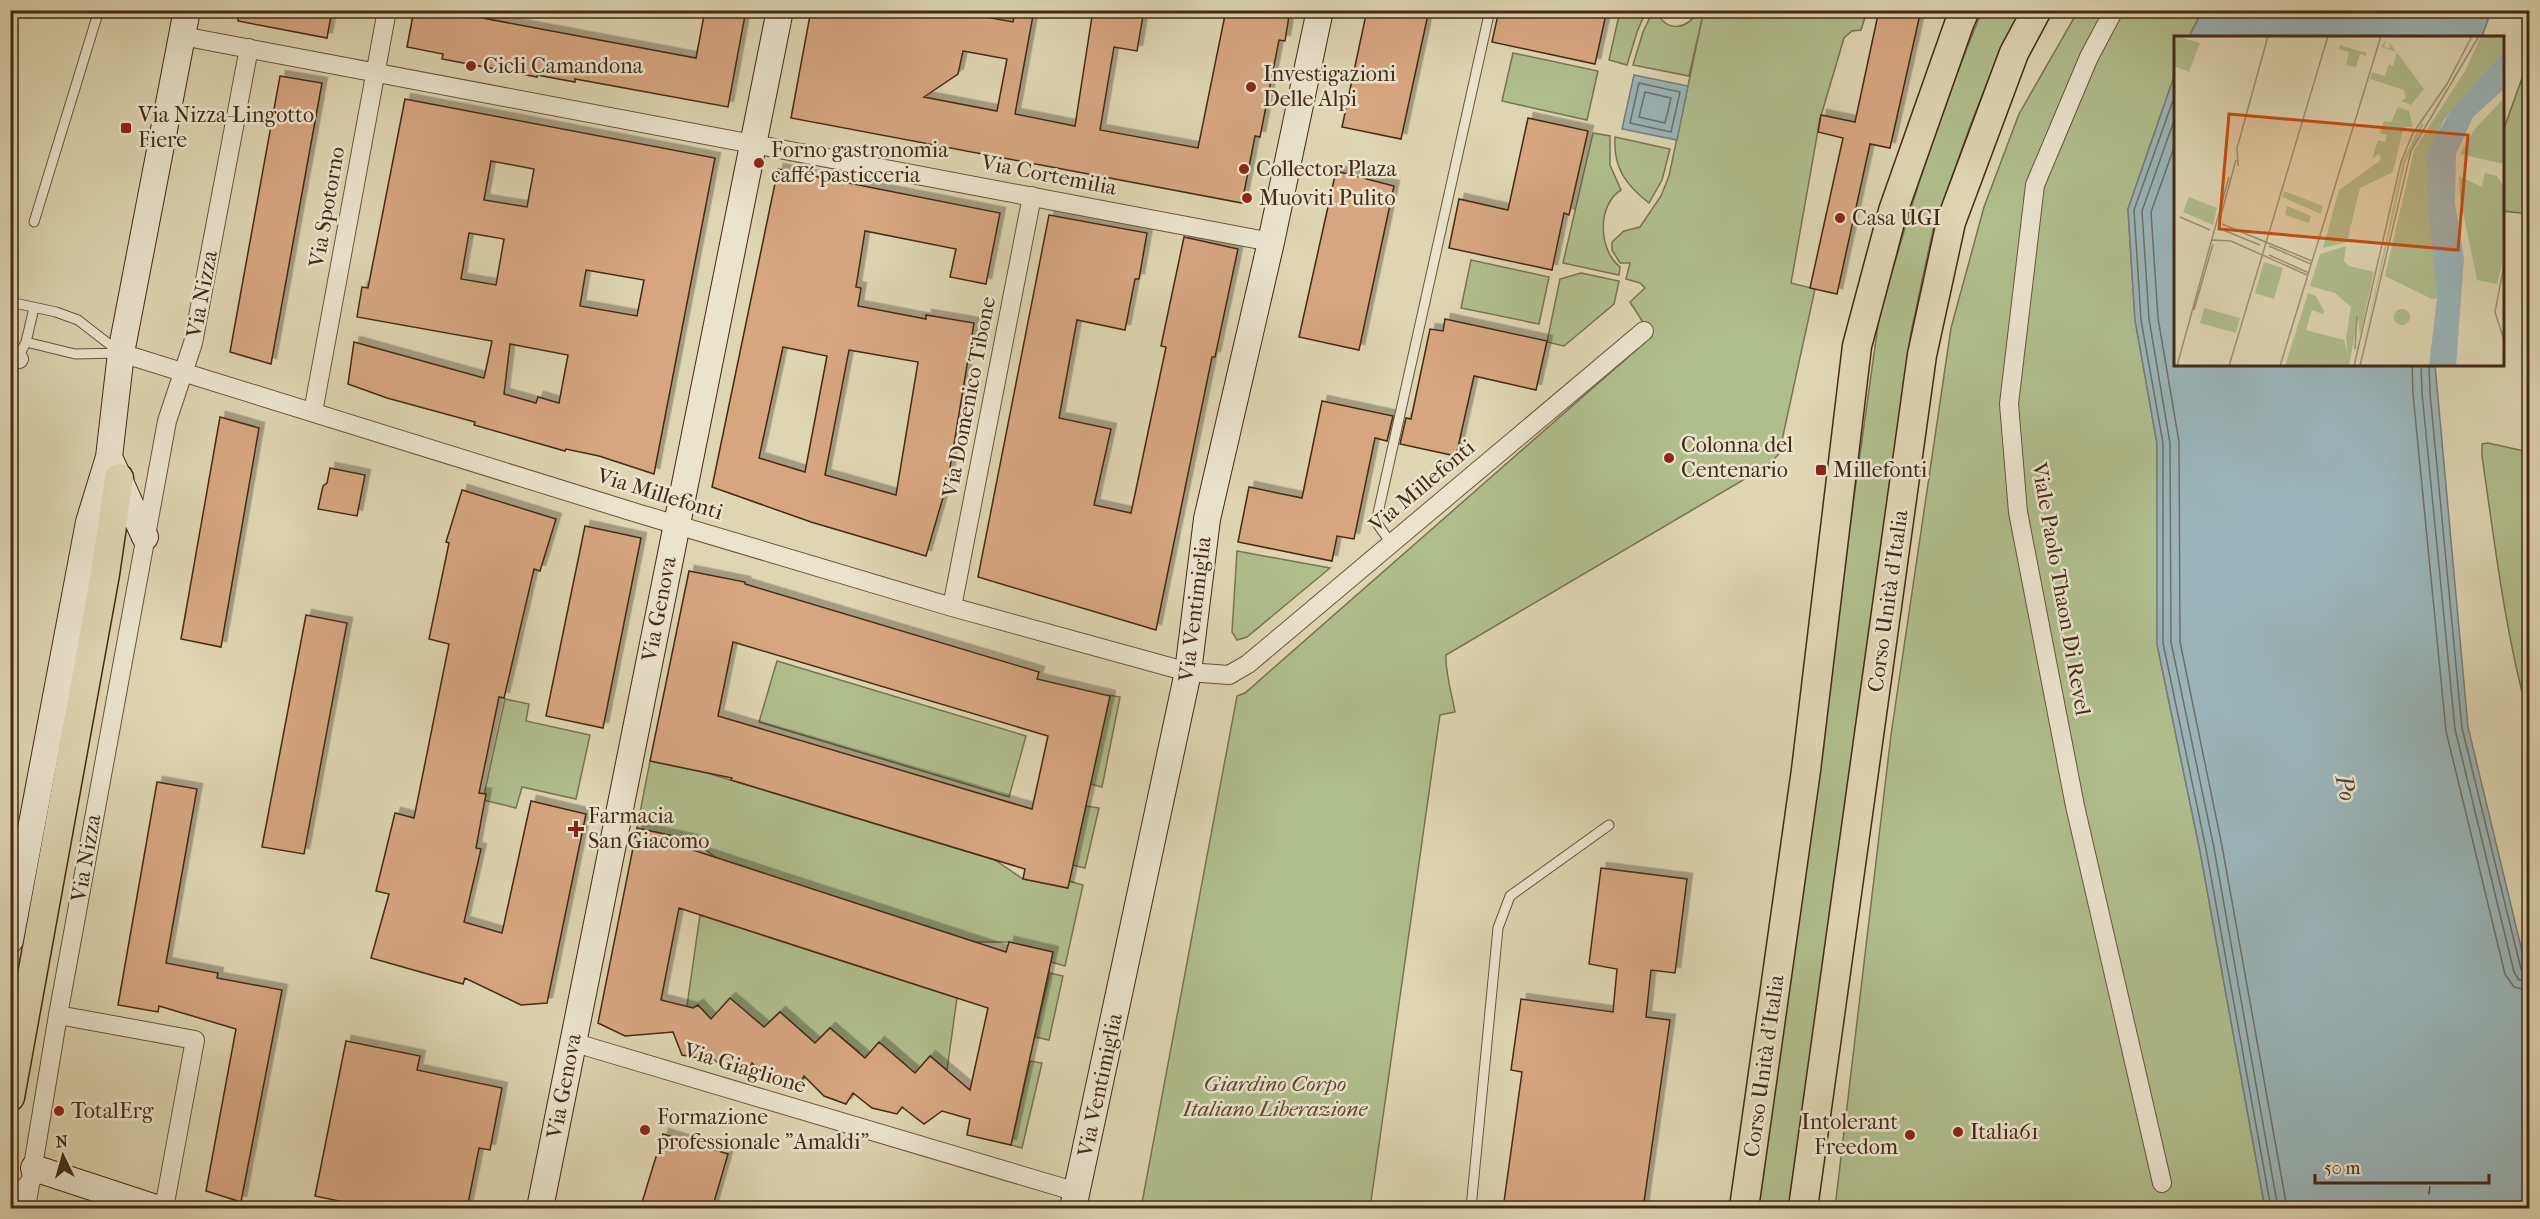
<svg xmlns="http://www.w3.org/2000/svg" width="2540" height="1219" viewBox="0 0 2540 1219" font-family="'IM FELL French Canon',serif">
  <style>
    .green { fill: #b0bd8d; stroke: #7a7352; stroke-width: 1.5 }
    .water { fill: #9ab5b9; stroke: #787d78; stroke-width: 1.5 }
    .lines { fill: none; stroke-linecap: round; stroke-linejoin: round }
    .shore { stroke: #6f6f68; stroke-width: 1.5 }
    .ferry { stroke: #554537; stroke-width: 1.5; stroke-dasharray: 8 6; stroke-linecap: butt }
    .building { fill: #d7a681; stroke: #442916; stroke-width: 1.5; fill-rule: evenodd; filter: url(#shadow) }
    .lane-casing { stroke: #6a543d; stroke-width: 11 }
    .street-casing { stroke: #6a543d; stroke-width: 20 }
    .secondary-casing { stroke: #442916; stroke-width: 28 }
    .primary-casing { stroke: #442916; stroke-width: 31 }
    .lane { stroke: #eae4cd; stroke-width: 9 }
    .street { stroke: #eae4cd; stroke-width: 18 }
    .secondary { stroke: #eae4cd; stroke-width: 26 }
    .primary { stroke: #ded5b2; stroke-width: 28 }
    .poi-dot { fill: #8f2418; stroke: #eae4cd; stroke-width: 2 }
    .labels { text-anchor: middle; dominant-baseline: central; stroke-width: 5; stroke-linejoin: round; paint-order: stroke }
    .poi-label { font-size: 22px; fill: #442916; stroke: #eae4cd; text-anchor: start }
    .street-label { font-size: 22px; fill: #442916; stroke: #eae4cd }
    .park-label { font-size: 22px; font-style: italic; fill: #5a472e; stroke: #eae4cd }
    .water-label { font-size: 24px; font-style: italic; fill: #554537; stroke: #eae4cd }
    .inset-river { fill: none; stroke: #9ab5b9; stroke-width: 3 }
    .inset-road { fill: none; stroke: #a09074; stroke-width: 1.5 }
    .view { fill: #c74f0e; fill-opacity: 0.15; stroke: #c74f0e; stroke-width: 3 }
    .inset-edge { fill: none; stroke: #442916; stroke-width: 3 }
  </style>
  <defs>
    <filter id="shadow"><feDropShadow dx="5.5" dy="-5.5" stdDeviation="0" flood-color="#0004"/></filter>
  </defs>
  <rect width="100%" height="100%" fill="#ded5b2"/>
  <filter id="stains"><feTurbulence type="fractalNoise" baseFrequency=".00333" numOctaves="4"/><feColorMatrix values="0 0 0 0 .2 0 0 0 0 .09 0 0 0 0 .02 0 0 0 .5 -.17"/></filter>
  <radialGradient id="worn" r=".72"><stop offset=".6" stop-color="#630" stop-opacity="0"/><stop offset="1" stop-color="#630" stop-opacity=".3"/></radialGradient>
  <path class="green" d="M 1620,11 L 1646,11 L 1637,32 L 1627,65 L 1609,60 Z
    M 1653,11 L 1656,11 C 1667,33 1687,30 1698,11 L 1867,11 L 1861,30 L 1852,31 L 1844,38 L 1820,119 L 1791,283 L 1815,289 L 1779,454 L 1767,466 L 1446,655 C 1445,671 1452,695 1455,712 L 1440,715 L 1370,1208 L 1141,1208 L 1237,696 L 1245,693 L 1652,336 L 1630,302 L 1645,288 L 1640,283 L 1626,279 L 1630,263 L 1620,263 L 1612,250 L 1612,242 L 1624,231 L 1640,227 L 1661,196 L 1669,176 L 1702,19 L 1689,76 L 1633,65 L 1643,32 Z
    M 1982,11 L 2020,11 L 1996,60 L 1969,129 L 1933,230 L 1911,332 L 1789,1208 L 1755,1208 L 1879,318 C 1908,214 1940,110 1982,11 Z
    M 2078,11 L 2202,11 L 2189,37 L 2176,38 L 2175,74 L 2128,209 L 2135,320 L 2157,443 L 2157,644 L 2200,851 L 2265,1208 L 1835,1208 L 1891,735 L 1951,328 L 1984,207 L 2019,114 Z
    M 1513,53 L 1598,71 L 1587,120 L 1502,101 Z
    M 2529,59 L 2529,214 L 2502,211 L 2503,131 Z
    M 1593,133 L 1610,136 L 1610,165 L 1621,190 C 1597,205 1598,249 1620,267 L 1619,275 L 1563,263 Z
    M 1615,137 L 1670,149 L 1662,180 L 1649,203 C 1626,185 1613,168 1615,137 Z
    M 1471,260 L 1549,277 L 1539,324 L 1461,308 Z
    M 1581,273 L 1619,281 L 1614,304 L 1564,346 L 1547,342 L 1560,279 Z
    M 2488,443 L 2529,452 L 2529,719 C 2505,633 2495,545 2482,456 L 2482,444 Z
    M 1237,551 L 1330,568 L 1247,637 L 1237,640 L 1232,632 Z
    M 777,661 L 1026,736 L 1009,797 L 759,722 Z
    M 1109,695 L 1120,697 L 1102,787 L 1090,784 Z
    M 505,699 L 529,704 L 526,721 L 590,735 L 576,799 L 522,787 L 516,808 L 483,800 Z
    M 650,761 L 707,773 L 995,860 L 1023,879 L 1067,888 L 1069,881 L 1083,885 L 1065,966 L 1051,962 L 1053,952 L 1009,942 L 975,942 L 718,859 L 692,840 L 637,828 Z
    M 1086,806 L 1099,808 L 1085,868 L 1072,865 Z
    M 700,915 L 957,998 L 947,1070 L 930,1056 L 912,1077 L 906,1065 L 879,1043 L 861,1063 L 859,1052 L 830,1028 L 811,1047 L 807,1036 L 780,1012 L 760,1032 L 711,1019 L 698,1005 L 693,1008 L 687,1006 Z
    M 1050,973 L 1063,976 L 1049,1040 L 1035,1037 Z
    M 1030,1061 L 1042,1063 L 1022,1148 L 1011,1145 Z"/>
  <path class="water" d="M 2202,11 L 2202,10 L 2491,11 L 2482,37 L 2189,37 Z
    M 2175,74 L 2176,364 L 2435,365 L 2468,727 L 2529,980 L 2529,1208 L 2265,1208 L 2200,851 L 2157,644 L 2157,443 L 2135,320 L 2128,209 Z
    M 1634,75 L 1688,86 L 1677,140 L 1622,129 Z"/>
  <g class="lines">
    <path class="shore" d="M 1639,83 L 1680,92 L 1671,132 L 1630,123 Z
      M 1645,92 L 1671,98 L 1665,123 L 1639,117 Z
      M 2176,92 L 2134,210 L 2141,320 L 2163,443 L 2163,643 L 2206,849 L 2271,1208
      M 2176,115 L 2142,211 L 2149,319 L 2170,443 L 2171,642 L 2214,848 L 2278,1208
      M 2176,142 L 2151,212 L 2158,318 L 2179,442 L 2180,642 L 2222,846 L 2287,1208
      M 2412,364 L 2413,394 L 2446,731 L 2505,974 L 2514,987 L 2530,991
      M 2421,364 L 2422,393 L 2455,729 L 2514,972 L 2519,980 L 2530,982
      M 2429,364 L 2430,393 L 2462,728 L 2521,969 L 2524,974 L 2530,975"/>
    <path class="ferry" d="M 2427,1208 L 2430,1186"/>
  </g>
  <path class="building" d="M 238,10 L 332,10 L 327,38 L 238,21 Z
    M 414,10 L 440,10 L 696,58 L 705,10 L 746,10 L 728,107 L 575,79 L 575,82 L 537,75 L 537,77 L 442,59 L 443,54 L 407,47 Z
    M 811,10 L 969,10 L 968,14 L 1013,22 L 1015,10 L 1034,10 L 1015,114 L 1075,126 L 1093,10 L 1144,10 L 1137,51 L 1114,47 L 1100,130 L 1198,148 L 1226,10 L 1290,10 L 1285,41 L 1279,40 L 1260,137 L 1255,136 L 1242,203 L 791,118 ZM 963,51 L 1007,59 L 997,111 L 924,97 L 958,74 Z
    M 1367,10 L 1429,10 L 1401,139 L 1342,127 Z
    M 1499,10 L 1607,10 L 1595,64 L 1492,42 Z
    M 1879,10 L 1921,10 L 1890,148 L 1870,144 L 1837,294 L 1810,288 L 1843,138 L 1818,132 L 1821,115 L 1855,122 Z
    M 280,76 L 322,83 L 271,364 L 230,352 Z
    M 405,99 L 715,158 L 654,474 L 599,456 L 566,449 L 565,451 L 474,425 L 475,422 L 387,398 L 348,384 L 354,342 L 484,378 L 492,341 L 357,317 L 362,287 L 368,288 ZM 491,161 L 534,169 L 527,207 L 484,200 ZM 469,233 L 504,239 L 496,285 L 461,279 ZM 586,270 L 644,280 L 637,316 L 580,306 ZM 510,344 L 568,355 L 559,403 L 538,397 L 536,403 L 504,394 Z
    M 1528,118 L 1588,131 L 1569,215 L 1564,213 L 1552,270 L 1449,248 L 1459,199 L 1508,210 Z
    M 778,169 L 1000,213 L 986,284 L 950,277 L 956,249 L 865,231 L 856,287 L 861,288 L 858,306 L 926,319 L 926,315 L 974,323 L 948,480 L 926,556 L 811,522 L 712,487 ZM 783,347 L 827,356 L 805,472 L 759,458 ZM 849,350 L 918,362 L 896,495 L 825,475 Z
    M 1336,171 L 1394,186 L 1359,350 L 1299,337 Z
    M 1049,215 L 1147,233 L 1139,279 L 1135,279 L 1125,330 L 1077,320 L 1059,418 L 1111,429 L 1094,505 L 1131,513 L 1166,347 L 1161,346 L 1184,237 L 1238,249 L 1215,357 L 1212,357 L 1156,630 L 978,577 Z
    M 1445,319 L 1547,341 L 1536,390 L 1474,376 L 1456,456 L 1400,444 L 1406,418 L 1411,419 L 1430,329 L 1443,331 Z
    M 1322,401 L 1393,416 L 1387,441 L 1375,438 L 1354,539 L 1337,536 L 1332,561 L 1238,542 L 1249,487 L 1302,498 Z
    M 220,417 L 259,428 L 221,647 L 181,639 Z
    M 330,468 L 365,475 L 357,516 L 318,509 L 323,486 L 327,483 Z
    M 462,490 L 556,519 L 540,571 L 534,569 L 504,698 L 499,697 L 479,793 L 486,794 L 476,848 L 481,849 L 464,922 L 502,933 L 531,801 L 586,814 L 547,1003 L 521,1005 L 465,978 L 463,984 L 371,958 L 389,894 L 376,891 L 395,813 L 414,818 L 449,644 L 429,639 L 449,543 L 446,542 Z
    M 585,526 L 641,538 L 603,728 L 546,716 Z
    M 689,571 L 745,582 L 745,584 L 1039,672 L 1037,679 L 1110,696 L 1068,888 L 1023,879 L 1025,869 L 731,780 L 732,778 L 650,761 ZM 733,642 L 1048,736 L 1032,809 L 718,716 Z
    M 306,615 L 347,623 L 304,854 L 262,847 Z
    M 157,782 L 197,789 L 166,963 L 218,973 L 217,978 L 282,990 L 241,1202 L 206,1191 L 236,1029 L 159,1006 L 158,1012 L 118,1005 Z
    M 637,828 L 692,840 L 690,849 L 1006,952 L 1009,942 L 1053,952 L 1011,1145 L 967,1135 L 970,1119 L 942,1111 L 924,1124 L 902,1107 L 897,1114 L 872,1108 L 853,1093 L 846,1104 L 824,1096 L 804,1076 L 797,1090 L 775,1085 L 752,1063 L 748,1073 L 724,1068 L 702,1050 L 698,1058 L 682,1055 L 673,1032 L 625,1036 L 598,1023 ZM 679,908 L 988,1008 L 970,1090 L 930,1056 L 915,1073 L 879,1042 L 865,1058 L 830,1028 L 815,1043 L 780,1012 L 764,1027 L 730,998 L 711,1019 L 698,1005 L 693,1008 L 661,1000 Z
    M 1601,868 L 1687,879 L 1675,973 L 1651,970 L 1646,1017 L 1670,1020 L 1643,1209 L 1503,1209 L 1522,1072 L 1511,1070 L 1521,999 L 1613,1012 L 1617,969 L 1589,964 Z
    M 346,1041 L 420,1056 L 417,1070 L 502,1088 L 490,1150 L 479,1148 L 467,1209 L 377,1209 L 315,1196 Z
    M 663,1134 L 728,1154 L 712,1209 L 640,1209 Z"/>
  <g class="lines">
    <g class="lane-casing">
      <path id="lane" d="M 34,222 L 99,10
        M 10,302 L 56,312 L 78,320 L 118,351
        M 26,342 L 75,354 L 119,353
        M 17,360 L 26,342 L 34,308
        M 1391,543 L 1376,522 L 1490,10
        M 1471,1208 L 1498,928 L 1510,896 L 1609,825"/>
    </g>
    <g class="street-casing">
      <path id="street" d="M 2114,10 L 2089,57 L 2035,185 L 2009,404 L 2018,512 L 2075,806 L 2162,1183
        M 182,36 L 1271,242
        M 121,353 L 640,514 L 952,607 L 1188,672 L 1229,675 L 1248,664 L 1644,331
        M 10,356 L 19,359
        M 313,412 L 387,10
        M 952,607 L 1032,196
        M 58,1015 L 195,1040 L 164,1208
        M 572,1042 L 1077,1192
        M 10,1202 L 32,1180
        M 26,1208 L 58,1015 L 167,421 L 193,343 L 249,48"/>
    </g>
    <g class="secondary-casing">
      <path id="secondary" d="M 145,537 L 109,457 L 121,353 L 187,10
        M 10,940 L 89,522 L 109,457
        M 34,1168 L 156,1208
        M 540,1208 L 780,10
        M 1073,1208 L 1188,672 L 1207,519 L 1271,242 L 1320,10"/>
    </g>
    <g class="primary-casing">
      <path id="primary" d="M 10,1097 L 105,574 L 119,478
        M 1744,1208 L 1806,770 L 1857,346 L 1893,211 L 1959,24 L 1965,10
        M 1803,1208 L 1922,355 L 1951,222 L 2014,53 L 2037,10"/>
    </g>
    <use href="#lane" class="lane"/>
    <use href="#street" class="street"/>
    <use href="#secondary" class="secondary"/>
    <use href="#primary" class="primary"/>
  </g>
  <g class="poi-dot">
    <circle cx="471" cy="66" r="6"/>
    <circle cx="1251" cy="87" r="6"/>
    <rect x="120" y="122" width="12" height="12" rx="3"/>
    <circle cx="759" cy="163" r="6"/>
    <circle cx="1244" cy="169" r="6"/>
    <circle cx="1247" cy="198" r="6"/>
    <circle cx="1840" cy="218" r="6"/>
    <circle cx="1669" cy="458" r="6"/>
    <rect x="1815" y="464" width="12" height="12" rx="3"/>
    <path d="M573 820h6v6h6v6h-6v6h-6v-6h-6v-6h6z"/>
    <circle cx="59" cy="1111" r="6"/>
    <circle cx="645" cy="1130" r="6"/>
    <circle cx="1958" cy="1132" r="6"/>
    <circle cx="1910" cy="1135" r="6"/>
  </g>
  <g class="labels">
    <g class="poi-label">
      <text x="483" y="66">Cicli Camandona</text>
      <text x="1263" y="74">Investigazioni<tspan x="1263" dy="25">Delle Alpi</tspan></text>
      <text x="138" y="115">Via Nizza-Lingotto<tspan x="138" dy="25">Fiere</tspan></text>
      <text x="771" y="150">Forno gastronomia<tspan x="771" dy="25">caffé pasticceria</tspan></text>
      <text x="1256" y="169">Collector Plaza</text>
      <text x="1259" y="198">Muoviti Pulito</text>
      <text x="1852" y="218">Casa UGI</text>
      <text x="1681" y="445">Colonna del<tspan x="1681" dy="25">Centenario</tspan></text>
      <text x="1833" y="470">Millefonti</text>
      <text x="588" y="816">Farmacia<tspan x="588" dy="25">San Giacomo</tspan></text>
      <text x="71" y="1111">TotalErg</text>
      <text x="657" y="1117">Formazione<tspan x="657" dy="25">professionale "Amaldi"</tspan></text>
      <text x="1898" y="1122" text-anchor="end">Intolerant<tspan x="1898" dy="25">Freedom</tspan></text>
      <text x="1970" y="1132">Italia61</text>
    </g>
    <g class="street-label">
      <text transform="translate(1049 175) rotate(11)">Via Cortemilia</text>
      <text transform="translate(327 207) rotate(-80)">Via Spotorno</text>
      <text transform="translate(202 294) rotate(-79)">Via Nizza</text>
      <text transform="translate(969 397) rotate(-79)">Via Domenico Tibone</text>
      <text transform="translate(1422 486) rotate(-40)">Via Millefonti</text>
      <text transform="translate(660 494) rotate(17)">Via Millefonti</text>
      <text transform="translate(2061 589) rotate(80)">Viale Paolo Thaon Di Revel</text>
      <text transform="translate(1888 601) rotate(-82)">Corso Unità d'Italia</text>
      <text transform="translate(659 609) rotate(-79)">Via Genova</text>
      <text transform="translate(1195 609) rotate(-83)">Via Ventimiglia</text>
      <text transform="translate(86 858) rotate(-80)">Via Nizza</text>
      <text transform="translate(1764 1066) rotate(-82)">Corso Unità d'Italia</text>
      <text transform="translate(745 1068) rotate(17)">Via Giaglione</text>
      <text transform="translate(1100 1085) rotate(-78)">Via Ventimiglia</text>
      <text transform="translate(564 1086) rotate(-79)">Via Genova</text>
    </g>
    <g class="park-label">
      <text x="1275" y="1084">Giardino Corpo<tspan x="1275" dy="25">Italiano Liberazione</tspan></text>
    </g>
    <g class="water-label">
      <text transform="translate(2346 788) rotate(78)">Po</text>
    </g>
  </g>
  <g transform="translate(2174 36)">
    <rect width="330" height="330" fill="#ded5b2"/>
    <path d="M 2,0 L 26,7 L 15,36 L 0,30 ZM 307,0 L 330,0 L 330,15 L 269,85 L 253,126 L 263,262 L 258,263 L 211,240 L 240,114 L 291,35 ZM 213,2 L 210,11 L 216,12 L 215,6 L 250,53 L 237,69 L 227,65 L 232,62 L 230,54 L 196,43 L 198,36 L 211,40 L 215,28 L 219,30 L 223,16 L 207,11 ZM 166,9 L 193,17 L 192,20 L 186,18 L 182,31 L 172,29 L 175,16 L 165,13 ZM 330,62 L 330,128 L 286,118 L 300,94 ZM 224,71 L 235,75 L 239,91 L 232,91 L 228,97 L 219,136 L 186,152 L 173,206 L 149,212 L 165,154 L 207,124 L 205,118 L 198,123 L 204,104 L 211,106 L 213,99 L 206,97 L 210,85 L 217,86 ZM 247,88 L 250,88 L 232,125 L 189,312 L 229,124 ZM 311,137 L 323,140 L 330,151 L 330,219 L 323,248 L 303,244 L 286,162 L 285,140 L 308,151 ZM 110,155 L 149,170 L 147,178 L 108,161 ZM 15,161 L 43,172 L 39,189 L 9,176 ZM 113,170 L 137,180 L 135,187 L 111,179 ZM 172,210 L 170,225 L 175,230 L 200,236 L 186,299 L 184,281 L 175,330 L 111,330 L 134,257 L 142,260 L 150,275 L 149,278 L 138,274 L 132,294 L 170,304 L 174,319 L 172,302 L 177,271 L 161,257 L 136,250 L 146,218 ZM 90,226 L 109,232 L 100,263 L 81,257 ZM 30,272 L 66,282 L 62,297 L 26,287 ZM220 281a8 8 0 1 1 16 0a8 8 0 1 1-16 0Z" fill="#b0bd8d"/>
    <path d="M 330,15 L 330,53 L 299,81 L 282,118 L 281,167 L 290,223 L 282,330 L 255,330 L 263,262 L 253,157 L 253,115 L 277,75 Z" fill="#9ab5b9"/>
    <path class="inset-river" d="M 262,224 L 270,219 L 274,210"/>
    <path class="inset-road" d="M 64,130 L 63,112 L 94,0M 6,181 L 36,194M 46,183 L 62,124M 48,188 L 138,225M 49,194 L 86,209M 37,204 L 57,205 L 133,239M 95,210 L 137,228M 95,219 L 135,237M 330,229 L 321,276 L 330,304M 20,274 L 39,208M 181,313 L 183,280M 3,330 L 55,141M 55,330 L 154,0M 106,330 L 207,0M 180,330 L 227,126 L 239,97 L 273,48 L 298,0M 186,330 L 237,115 L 305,0"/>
    <path class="view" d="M 55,78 L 294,99 L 284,214 L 45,193 Z"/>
    <rect width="330" height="330" class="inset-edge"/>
  </g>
  <rect width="2540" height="1219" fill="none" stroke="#ded5b2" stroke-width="36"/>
  <rect x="12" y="12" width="2516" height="1195" fill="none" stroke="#442916" stroke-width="3"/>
  <rect x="18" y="18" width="2504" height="1183" fill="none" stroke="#442916" stroke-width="1.5"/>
  <g transform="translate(63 1156) rotate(355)" stroke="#eae4cd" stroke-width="4.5" paint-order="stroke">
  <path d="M0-4.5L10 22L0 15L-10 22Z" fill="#442916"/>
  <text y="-9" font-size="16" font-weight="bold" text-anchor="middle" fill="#442916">N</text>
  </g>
  <path d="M2315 1174v9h174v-9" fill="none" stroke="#442916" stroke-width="3"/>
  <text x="2324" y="1174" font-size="18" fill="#442916" stroke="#eae4cd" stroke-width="4.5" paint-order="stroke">50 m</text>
  <rect width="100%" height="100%" filter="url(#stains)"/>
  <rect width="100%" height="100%" fill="url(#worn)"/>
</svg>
